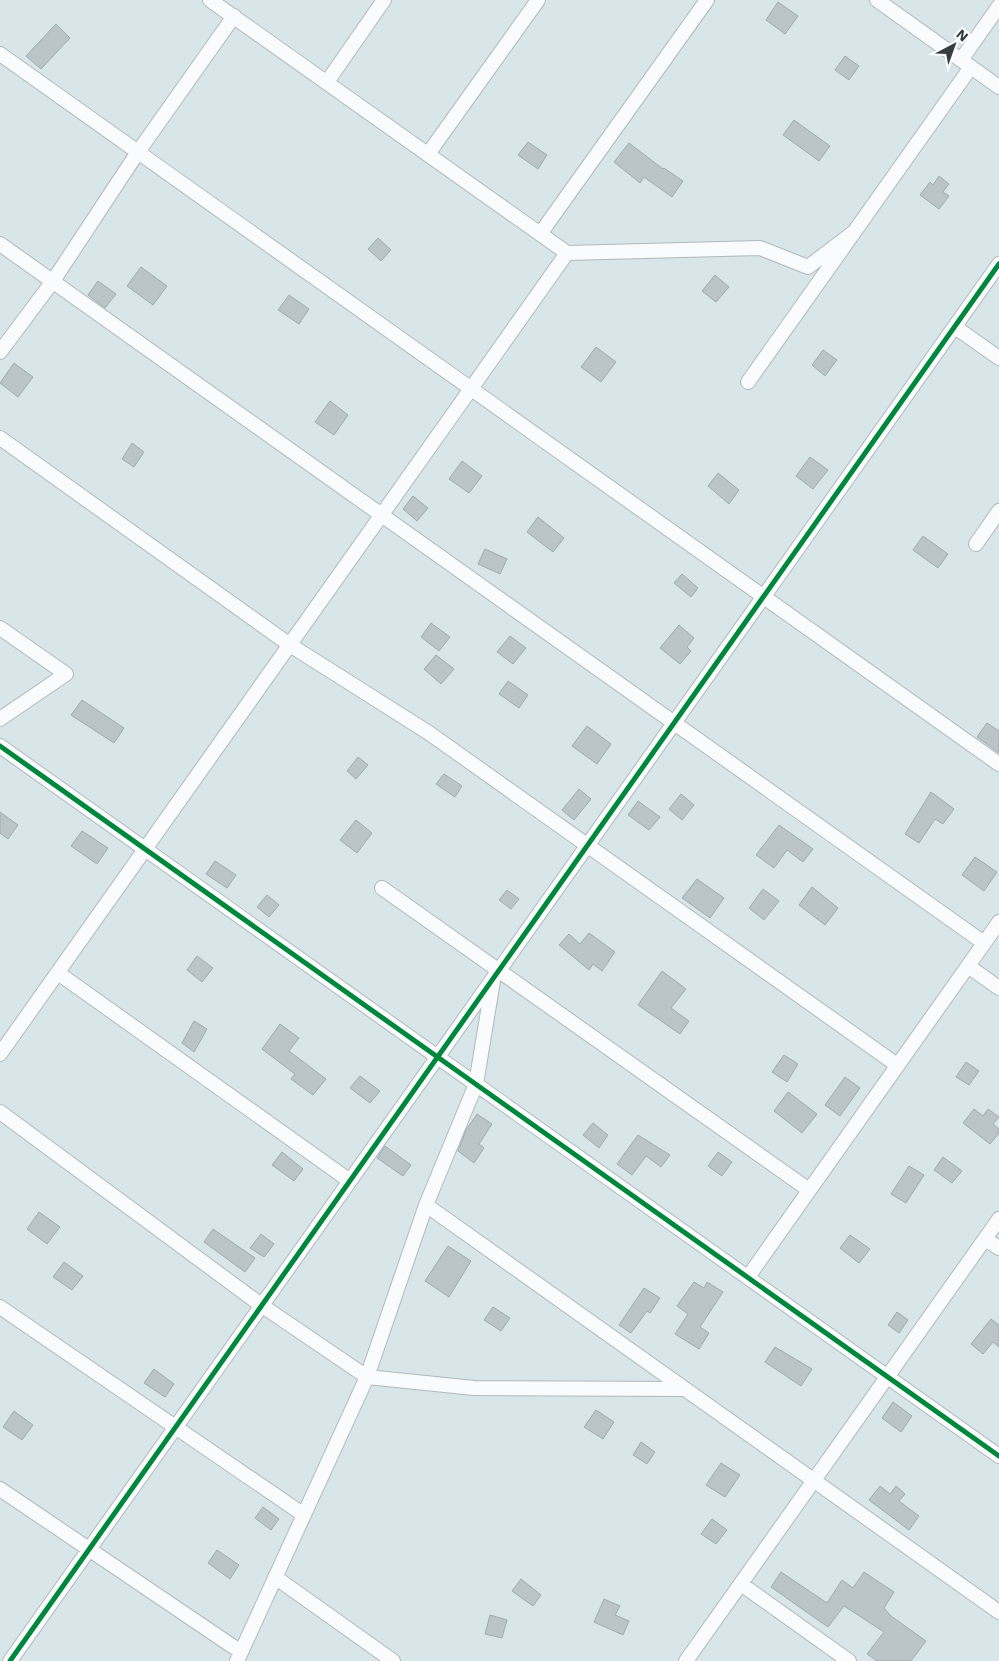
<svg xmlns="http://www.w3.org/2000/svg" width="999" height="1661" viewBox="0 0 999 1661" font-family="'Work Sans',sans-serif">
  <style>
    .building { fill: #bbc5c7; stroke: #a0abad }
    .lines { fill: none; stroke-linecap: round; stroke-linejoin: round }
    .street-casing { stroke: #afb9bc; stroke-width: 16 }
    .street { stroke: #f9fbfc; stroke-width: 14 }
    .cycleway-casing { stroke: #fff; stroke-width: 8 }
    .cycleway { stroke: #00873e; stroke-width: 5 }
  </style>
  <rect width="100%" height="100%" fill="#d9e6e9"/>
  <path class="building" d="M 778,2 L 798,16 L 785,34 L 766,20 Z
    M 56,24 L 70,38 L 41,69 L 26,56 Z
    M 845,56 L 859,66 L 849,80 L 835,70 Z
    M 794,120 L 830,146 L 819,161 L 783,135 Z
    M 528,142 L 547,155 L 538,169 L 518,155 Z
    M 629,143 L 663,169 L 664,168 L 683,181 L 672,197 L 644,177 L 640,183 L 614,162 Z
    M 939,176 L 949,184 L 943,192 L 949,196 L 939,209 L 920,195 L 930,182 L 933,185 Z
    M 378,238 L 391,250 L 381,261 L 368,249 Z
    M 141,267 L 167,286 L 153,305 L 127,286 Z
    M 715,275 L 729,287 L 716,302 L 702,291 Z
    M 98,281 L 116,294 L 105,308 L 88,295 Z
    M 289,295 L 309,309 L 299,324 L 278,310 Z
    M 596,347 L 616,362 L 601,382 L 581,367 Z
    M 823,350 L 837,360 L 825,376 L 812,365 Z
    M 14,363 L 33,377 L 18,397 L 0,383 Z
    M 330,401 L 348,415 L 334,435 L 315,422 Z
    M 132,443 L 144,452 L 134,467 L 122,459 Z
    M 810,457 L 828,470 L 813,489 L 796,476 Z
    M 462,461 L 482,476 L 469,493 L 449,479 Z
    M 718,473 L 739,490 L 729,504 L 708,486 Z
    M 413,496 L 428,508 L 417,521 L 403,509 Z
    M 538,517 L 564,538 L 553,552 L 527,532 Z
    M 923,536 L 948,554 L 938,568 L 913,550 Z
    M 485,549 L 507,559 L 500,574 L 478,564 Z
    M 682,574 L 698,588 L 691,597 L 674,583 Z
    M 431,623 L 450,637 L 439,651 L 421,637 Z
    M 679,625 L 694,638 L 687,647 L 691,651 L 680,664 L 660,648 Z
    M 510,636 L 526,648 L 513,664 L 497,652 Z
    M 436,655 L 454,669 L 441,684 L 424,669 Z
    M 508,681 L 528,695 L 519,708 L 499,694 Z
    M 82,700 L 124,728 L 114,743 L 71,715 Z
    M 987,723 L 999,731 L 999,753 L 977,737 Z
    M 587,726 L 611,744 L 597,764 L 572,746 Z
    M 358,757 L 368,765 L 356,779 L 347,771 Z
    M 444,774 L 462,786 L 455,797 L 436,784 Z
    M 579,789 L 591,799 L 574,820 L 562,810 Z
    M 931,792 L 954,809 L 943,824 L 935,819 L 919,843 L 905,834 Z
    M 681,794 L 694,805 L 682,820 L 669,809 Z
    M 638,801 L 660,817 L 649,830 L 628,815 Z
    M 0,812 L 18,825 L 8,839 L 0,833 Z
    M 356,820 L 372,833 L 357,853 L 340,840 Z
    M 779,825 L 813,849 L 803,862 L 787,850 L 774,868 L 756,855 Z
    M 82,831 L 108,848 L 97,864 L 71,846 Z
    M 975,857 L 997,872 L 984,891 L 962,875 Z
    M 215,861 L 236,875 L 227,888 L 206,874 Z
    M 697,879 L 724,898 L 710,918 L 682,898 Z
    M 812,887 L 838,908 L 825,925 L 799,905 Z
    M 763,889 L 779,901 L 764,920 L 749,908 Z
    M 507,890 L 519,899 L 511,909 L 499,900 Z
    M 267,895 L 279,905 L 269,917 L 257,907 Z
    M 589,933 L 615,952 L 602,971 L 593,964 L 589,970 L 559,945 L 569,934 L 580,944 Z
    M 197,956 L 213,968 L 202,982 L 187,970 Z
    M 662,971 L 686,989 L 671,1008 L 689,1021 L 680,1034 L 638,1005 Z
    M 194,1021 L 207,1029 L 194,1052 L 182,1043 Z
    M 280,1024 L 299,1038 L 289,1051 L 326,1079 L 313,1095 L 291,1079 L 295,1074 L 262,1049 Z
    M 784,1055 L 798,1064 L 787,1082 L 772,1072 Z
    M 966,1062 L 979,1071 L 969,1085 L 956,1077 Z
    M 360,1076 L 380,1091 L 370,1103 L 350,1088 Z
    M 845,1077 L 860,1088 L 840,1116 L 825,1105 Z
    M 788,1092 L 817,1114 L 802,1133 L 774,1111 Z
    M 974,1109 L 983,1116 L 988,1109 L 999,1117 L 993,1124 L 999,1129 L 999,1133 L 990,1144 L 963,1123 Z
    M 477,1114 L 492,1124 L 479,1144 L 484,1148 L 474,1163 L 458,1151 L 466,1130 Z
    M 593,1123 L 608,1135 L 599,1148 L 583,1135 Z
    M 638,1135 L 670,1155 L 661,1167 L 646,1156 L 632,1175 L 617,1164 Z
    M 385,1146 L 411,1165 L 403,1176 L 377,1158 Z
    M 282,1152 L 303,1169 L 294,1181 L 272,1165 Z
    M 718,1152 L 732,1162 L 722,1176 L 708,1166 Z
    M 943,1157 L 962,1171 L 952,1183 L 934,1170 Z
    M 909,1166 L 924,1175 L 906,1203 L 891,1194 Z
    M 39,1212 L 60,1227 L 47,1244 L 27,1229 Z
    M 213,1229 L 255,1258 L 245,1272 L 204,1242 Z
    M 261,1234 L 274,1244 L 264,1257 L 250,1248 Z
    M 850,1235 L 870,1249 L 859,1263 L 840,1248 Z
    M 448,1246 L 471,1261 L 449,1297 L 425,1281 Z
    M 64,1262 L 83,1276 L 72,1290 L 53,1277 Z
    M 694,1282 L 704,1288 L 707,1282 L 723,1292 L 700,1327 L 709,1333 L 699,1349 L 675,1334 L 688,1314 L 677,1306 Z
    M 644,1288 L 660,1298 L 650,1313 L 647,1311 L 631,1333 L 619,1325 Z
    M 493,1307 L 510,1318 L 501,1331 L 484,1320 Z
    M 897,1312 L 908,1320 L 899,1333 L 888,1325 Z
    M 991,1319 L 999,1325 L 999,1347 L 993,1342 L 983,1354 L 971,1344 Z
    M 775,1347 L 812,1369 L 801,1386 L 765,1362 Z
    M 154,1369 L 174,1384 L 165,1397 L 144,1383 Z
    M 893,1402 L 912,1416 L 901,1432 L 882,1418 Z
    M 596,1410 L 614,1422 L 603,1439 L 584,1427 Z
    M 14,1411 L 33,1425 L 22,1440 L 3,1427 Z
    M 641,1442 L 655,1452 L 647,1464 L 633,1455 Z
    M 721,1463 L 740,1475 L 725,1497 L 706,1485 Z
    M 880,1486 L 890,1494 L 896,1486 L 905,1494 L 899,1501 L 919,1516 L 909,1530 L 869,1500 Z
    M 263,1507 L 279,1519 L 271,1530 L 255,1518 Z
    M 712,1519 L 727,1530 L 716,1544 L 701,1534 Z
    M 217,1550 L 239,1565 L 230,1579 L 208,1563 Z
    M 781,1572 L 827,1603 L 842,1580 L 853,1588 L 864,1572 L 894,1592 L 884,1608 L 891,1616 L 926,1641 L 911,1661 L 877,1661 L 867,1654 L 884,1632 L 844,1606 L 828,1627 L 771,1587 Z
    M 521,1579 L 541,1595 L 533,1606 L 512,1591 Z
    M 604,1599 L 620,1606 L 615,1615 L 629,1621 L 623,1635 L 594,1622 Z
    M 490,1615 L 507,1620 L 502,1638 L 485,1634 Z"/>
  <g class="lines">
    <g class="street-casing">
      <path id="street" d="M 210,0 L 567,253 L 760,248 L 808,267 L 854,232
        M 877,0 L 999,87
        M 0,54 L 999,764
        M 961,60 L 999,6
        M 327,82 L 384,0
        M 428,154 L 538,0
        M 540,234 L 707,0
        M 0,244 L 984,943
        M 955,327 L 999,358
        M 0,352 L 53,281 L 138,152 L 234,16
        M 748,382 L 971,67
        M 0,438 L 290,645 L 429,733 L 897,1065
        M 976,544 L 999,511
        M 0,628 L 66,674 L 0,719
        M 0,746 L 999,1456
        M 382,888 L 809,1190
        M 968,966 L 999,988
        M 58,973 L 350,1181
        M 0,1054 L 567,253
        M 0,1112 L 261,1305 L 367,1377 L 474,1388 L 685,1389
        M 426,1205 L 999,1612
        M 985,1239 L 999,1248
        M 748,1277 L 999,922
        M 0,1307 L 304,1515
        M 0,1489 L 241,1652
        M 275,1577 L 393,1661
        M 741,1584 L 849,1661
        M 10,1661 L 999,264
        M 237,1661 L 367,1377 L 426,1205 L 476,1084 L 493,981
        M 686,1661 L 999,1219"/>
    </g>
    <use href="#street" class="street"/>
    <g class="cycleway-casing">
      <path id="cycleway" d="M 0,746 L 999,1456
        M 10,1661 L 999,264"/>
    </g>
    <use href="#cycleway" class="cycleway"/>
  </g>
  <g transform="translate(954 45) rotate(41)" stroke="#ffffff" stroke-width="4" paint-order="stroke">
  <path d="M0-4L9 19L0 12L-9 19Z" fill="#353d40"/>
  <text y="-8" font-size="14" font-weight="bold" text-anchor="middle" fill="#353d40">N</text>
  </g>
</svg>
